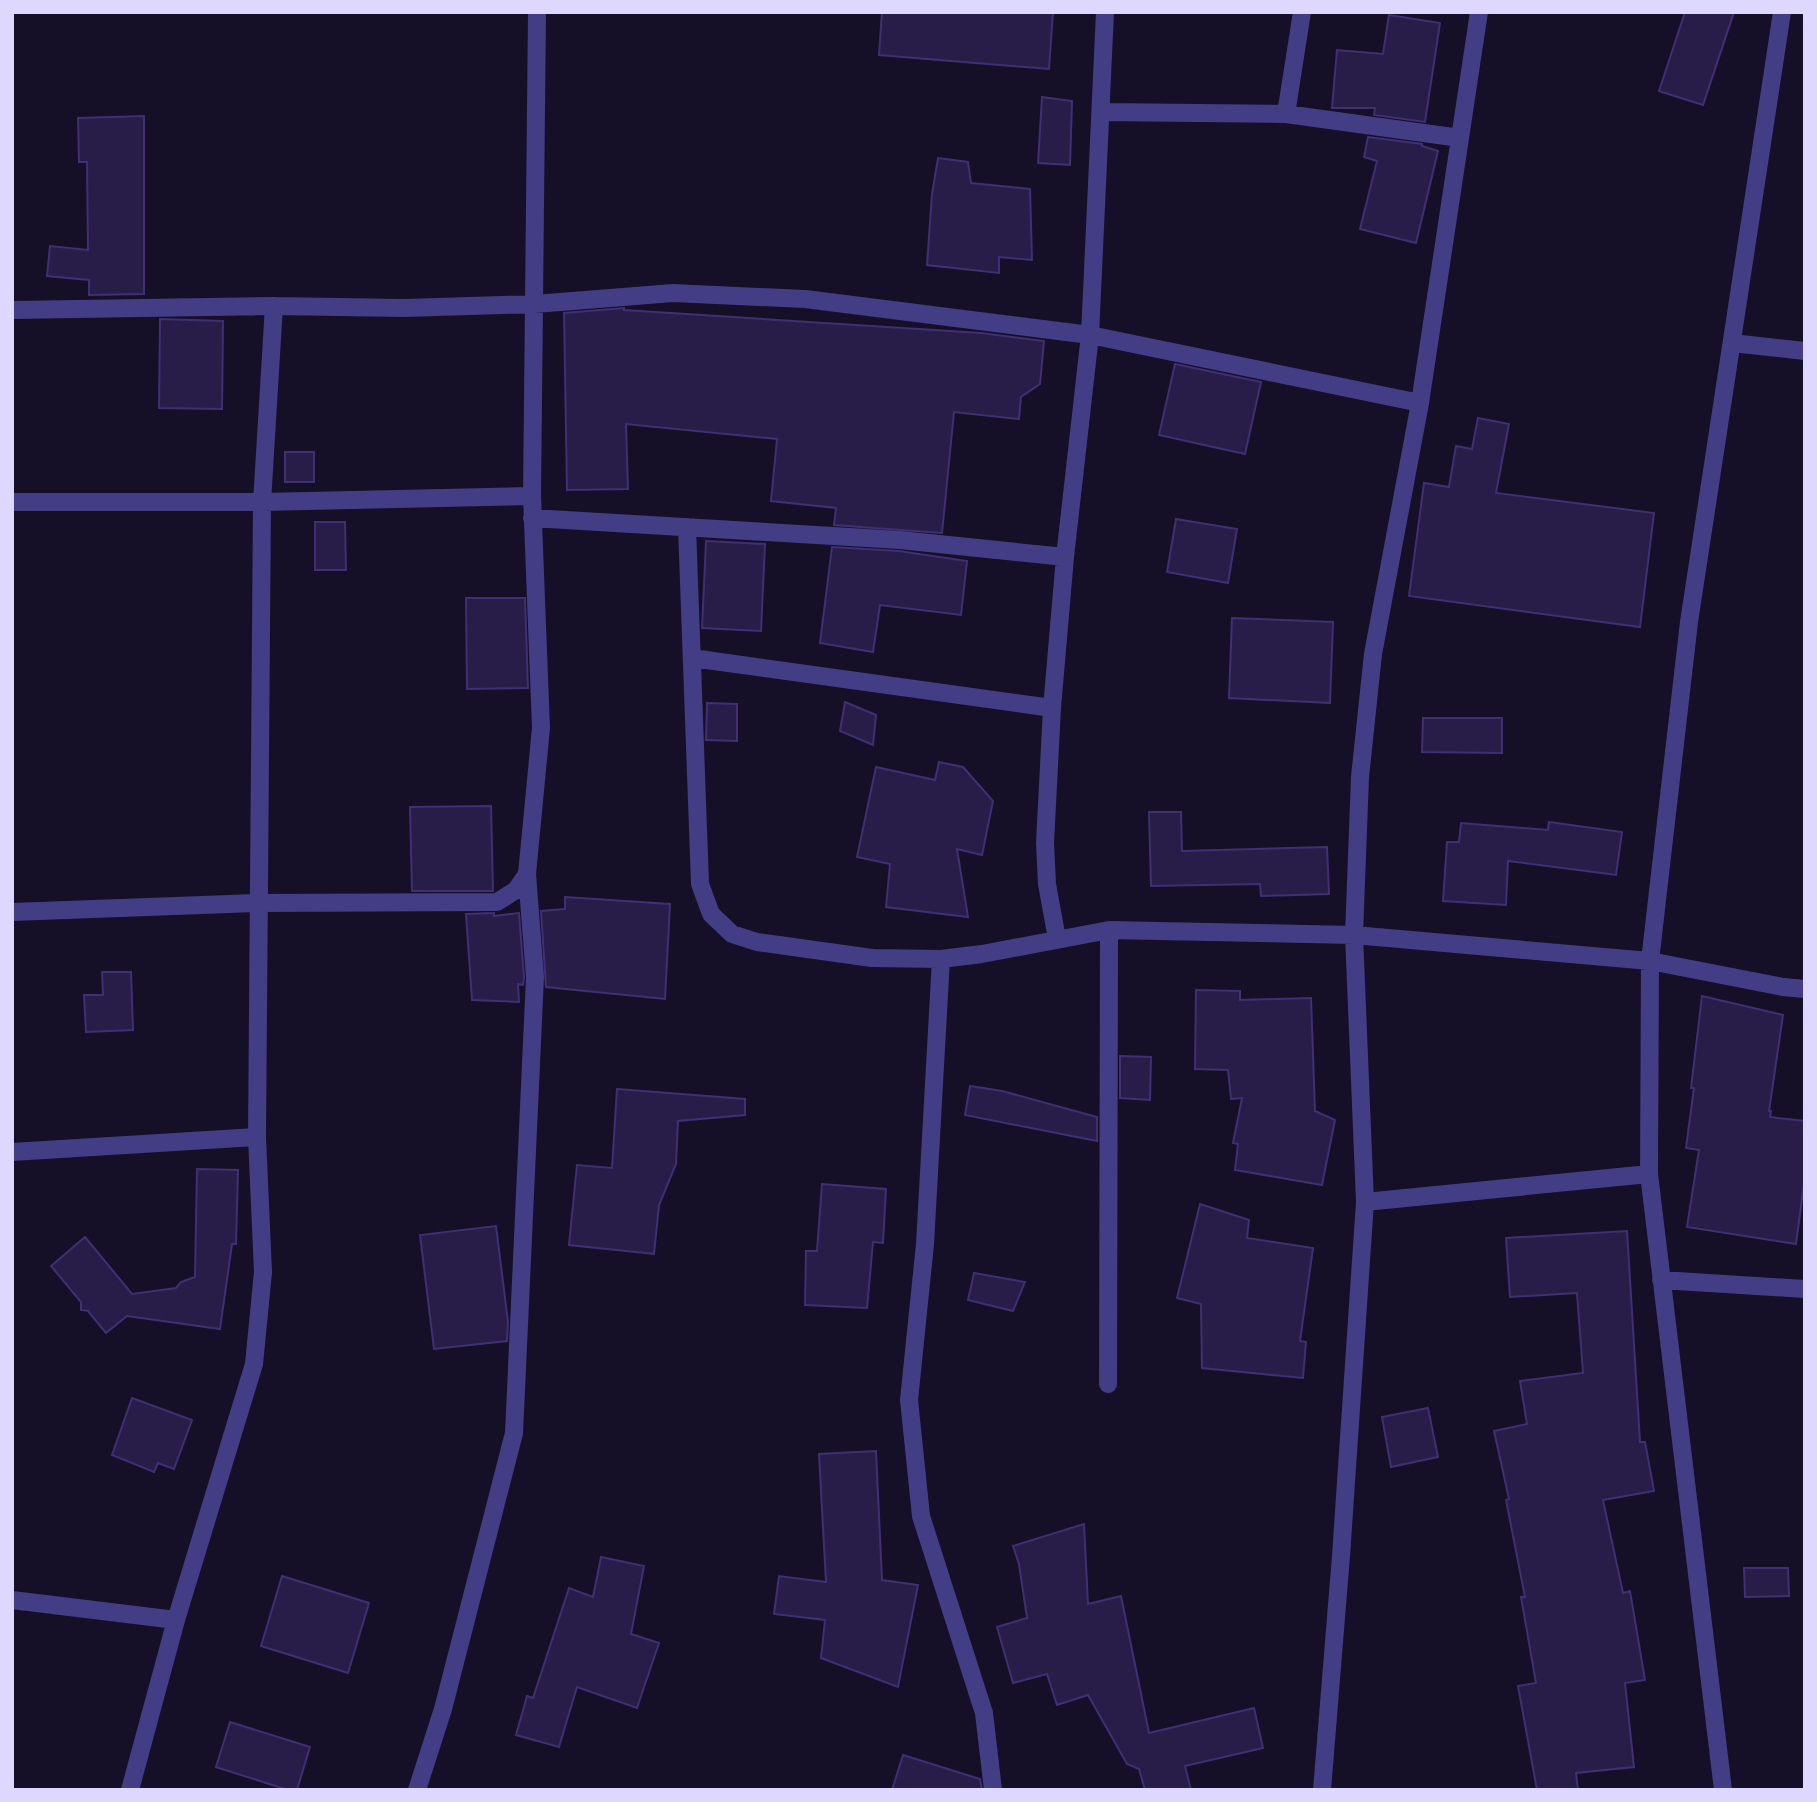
<svg xmlns="http://www.w3.org/2000/svg" width="1817" height="1802" viewBox="0 0 1817 1802" font-family="'Titillium Web',sans-serif">
  <style>
    .building { fill: #271d48; stroke: #402f73; stroke-width: 2 }
    .lines { fill: none; stroke-linecap: round; stroke-linejoin: round }
    .minor { stroke: #423d85; stroke-width: 18 }
  </style>
  <rect width="100%" height="100%" fill="#151027"/>
  <path class="building" d="M 882,12 L 1053,12 L 1049,69 L 879,55 Z
    M 1685,12 L 1734,12 L 1703,105 L 1659,91 Z
    M 1389,15 L 1440,23 L 1425,122 L 1374,115 L 1375,108 L 1332,108 L 1337,50 L 1383,54 Z
    M 1042,97 L 1072,101 L 1070,165 L 1038,163 Z
    M 144,116 L 144,294 L 89,295 L 89,280 L 47,276 L 50,246 L 88,250 L 87,162 L 79,162 L 78,118 Z
    M 1368,137 L 1422,144 L 1422,146 L 1438,151 L 1416,243 L 1360,229 L 1377,161 L 1364,157 Z
    M 938,158 L 968,162 L 971,183 L 1030,189 L 1032,260 L 999,257 L 999,273 L 927,265 L 932,194 Z
    M 624,308 L 624,310 L 981,333 L 1044,341 L 1040,384 L 1021,397 L 1019,419 L 954,412 L 942,533 L 834,525 L 836,508 L 771,501 L 777,439 L 626,424 L 628,489 L 567,490 L 564,313 Z
    M 160,319 L 223,321 L 222,409 L 159,408 Z
    M 1175,364 L 1261,382 L 1245,454 L 1159,435 Z
    M 1478,418 L 1509,424 L 1496,493 L 1654,513 L 1640,627 L 1409,596 L 1424,483 L 1449,487 L 1456,446 L 1472,449 Z
    M 285,452 L 314,452 L 314,482 L 285,482 Z
    M 1176,519 L 1237,529 L 1228,583 L 1167,572 Z
    M 315,522 L 345,522 L 346,570 L 315,570 Z
    M 706,541 L 765,544 L 761,631 L 702,628 Z
    M 832,547 L 899,551 L 967,561 L 961,615 L 880,605 L 873,652 L 820,643 Z
    M 466,598 L 525,598 L 528,688 L 467,689 Z
    M 1232,618 L 1333,622 L 1330,703 L 1229,698 Z
    M 845,702 L 876,715 L 873,745 L 840,731 Z
    M 707,703 L 737,704 L 737,741 L 706,740 Z
    M 1423,718 L 1502,718 L 1502,753 L 1422,752 Z
    M 939,762 L 963,767 L 993,801 L 982,855 L 957,849 L 968,917 L 886,907 L 890,864 L 857,857 L 876,767 L 935,780 Z
    M 491,806 L 493,891 L 412,891 L 410,807 Z
    M 1149,812 L 1181,812 L 1182,851 L 1327,847 L 1329,894 L 1261,896 L 1260,884 L 1151,886 Z
    M 1549,822 L 1622,832 L 1616,875 L 1508,861 L 1506,905 L 1443,901 L 1447,842 L 1459,842 L 1461,823 L 1548,830 Z
    M 565,897 L 670,904 L 665,999 L 546,987 L 541,911 L 565,909 Z
    M 494,913 L 494,916 L 519,913 L 524,977 L 523,985 L 518,984 L 519,1002 L 472,1000 L 466,914 Z
    M 102,972 L 131,972 L 133,1030 L 86,1032 L 84,995 L 103,995 Z
    M 1196,990 L 1240,991 L 1240,1000 L 1311,998 L 1315,1111 L 1335,1120 L 1322,1185 L 1235,1170 L 1238,1144 L 1233,1143 L 1242,1098 L 1231,1099 L 1228,1070 L 1195,1069 Z
    M 1702,996 L 1783,1015 L 1769,1111 L 1771,1111 L 1770,1117 L 1805,1121 L 1805,1176 L 1796,1244 L 1687,1227 L 1699,1150 L 1686,1148 L 1694,1088 L 1691,1088 Z
    M 1120,1056 L 1151,1057 L 1150,1100 L 1120,1098 Z
    M 970,1086 L 1002,1091 L 1097,1117 L 1097,1141 L 965,1115 Z
    M 617,1089 L 745,1099 L 745,1115 L 678,1121 L 676,1164 L 659,1205 L 654,1254 L 569,1245 L 577,1165 L 612,1168 Z
    M 197,1169 L 238,1170 L 236,1244 L 232,1244 L 220,1329 L 127,1316 L 106,1333 L 88,1311 L 81,1310 L 81,1302 L 51,1266 L 85,1237 L 132,1294 L 176,1288 L 181,1282 L 195,1277 Z
    M 822,1184 L 886,1189 L 883,1243 L 873,1242 L 867,1308 L 805,1305 L 806,1251 L 817,1251 Z
    M 1200,1204 L 1249,1220 L 1247,1238 L 1313,1248 L 1300,1341 L 1306,1342 L 1303,1378 L 1202,1368 L 1201,1304 L 1177,1298 Z
    M 496,1226 L 508,1322 L 507,1341 L 434,1349 L 420,1235 Z
    M 1627,1231 L 1640,1442 L 1645,1442 L 1654,1491 L 1603,1500 L 1623,1593 L 1630,1591 L 1645,1680 L 1625,1683 L 1634,1767 L 1576,1773 L 1578,1790 L 1537,1790 L 1518,1686 L 1536,1683 L 1521,1597 L 1525,1597 L 1506,1500 L 1509,1499 L 1494,1431 L 1527,1424 L 1520,1381 L 1583,1373 L 1577,1293 L 1510,1297 L 1506,1238 Z
    M 974,1273 L 1025,1282 L 1013,1311 L 968,1300 Z
    M 132,1398 L 192,1420 L 174,1469 L 158,1463 L 154,1472 L 112,1455 Z
    M 1428,1408 L 1438,1457 L 1391,1467 L 1382,1417 Z
    M 876,1451 L 882,1580 L 918,1585 L 898,1687 L 821,1658 L 825,1620 L 774,1614 L 779,1576 L 826,1582 L 819,1454 Z
    M 1084,1524 L 1088,1604 L 1121,1596 L 1149,1733 L 1254,1708 L 1263,1748 L 1185,1766 L 1191,1790 L 1145,1790 L 1139,1769 L 1127,1764 L 1088,1695 L 1057,1705 L 1047,1674 L 1013,1683 L 997,1627 L 1027,1618 L 1019,1564 L 1013,1546 Z
    M 601,1557 L 644,1566 L 631,1634 L 659,1643 L 637,1708 L 577,1687 L 559,1747 L 516,1735 L 527,1696 L 533,1698 L 569,1588 L 593,1597 Z
    M 1744,1568 L 1788,1568 L 1789,1596 L 1745,1597 Z
    M 282,1576 L 369,1603 L 348,1673 L 261,1646 Z
    M 230,1722 L 310,1747 L 297,1790 L 288,1790 L 216,1767 Z
    M 903,1755 L 980,1779 L 982,1790 L 892,1790 Z"/>
  <g class="lines">
    <path class="minor" d="M 1101,112 L 1286,114 L 1460,138
      M 1286,114 L 1302,12
      M 12,310 L 274,306 L 404,308 L 535,304 L 673,293 L 805,299 L 1090,335 L 1420,403
      M 1732,343 L 1805,351
      M 12,502 L 262,502 L 532,496
      M 532,518 L 900,540 L 1065,557
      M 687,527 L 700,884 L 711,914 L 732,934 L 757,942 L 872,958 L 941,959 L 982,954 L 1109,930 L 1354,935 L 1650,961 L 1783,987 L 1805,989
      M 692,658 L 1052,708
      M 12,912 L 259,903 L 497,902 L 516,890 L 527,874 L 541,728 L 532,496 L 537,12
      M 1057,939 L 1047,884 L 1045,843 L 1052,708 L 1065,557 L 1090,335 L 1105,12
      M 941,959 L 925,1244 L 909,1400 L 921,1516 L 984,1713 L 993,1790
      M 12,1152 L 257,1137
      M 1365,1202 L 1649,1174
      M 1661,1280 L 1805,1289
      M 1108,1384 L 1109,930
      M 12,1600 L 176,1620
      M 130,1790 L 176,1620 L 254,1364 L 263,1272 L 257,1137 L 262,502 L 274,306
      M 417,1790 L 443,1709 L 514,1433 L 535,977 L 527,874
      M 1322,1790 L 1341,1556 L 1365,1202 L 1354,935 L 1360,777 L 1373,654 L 1420,403 L 1479,12
      M 1723,1790 L 1649,1174 L 1650,961 L 1689,622 L 1782,12"/>
  </g>
  <rect width="1817" height="1802" fill="none" stroke="#ded8fe" stroke-width="28"/>
</svg>
